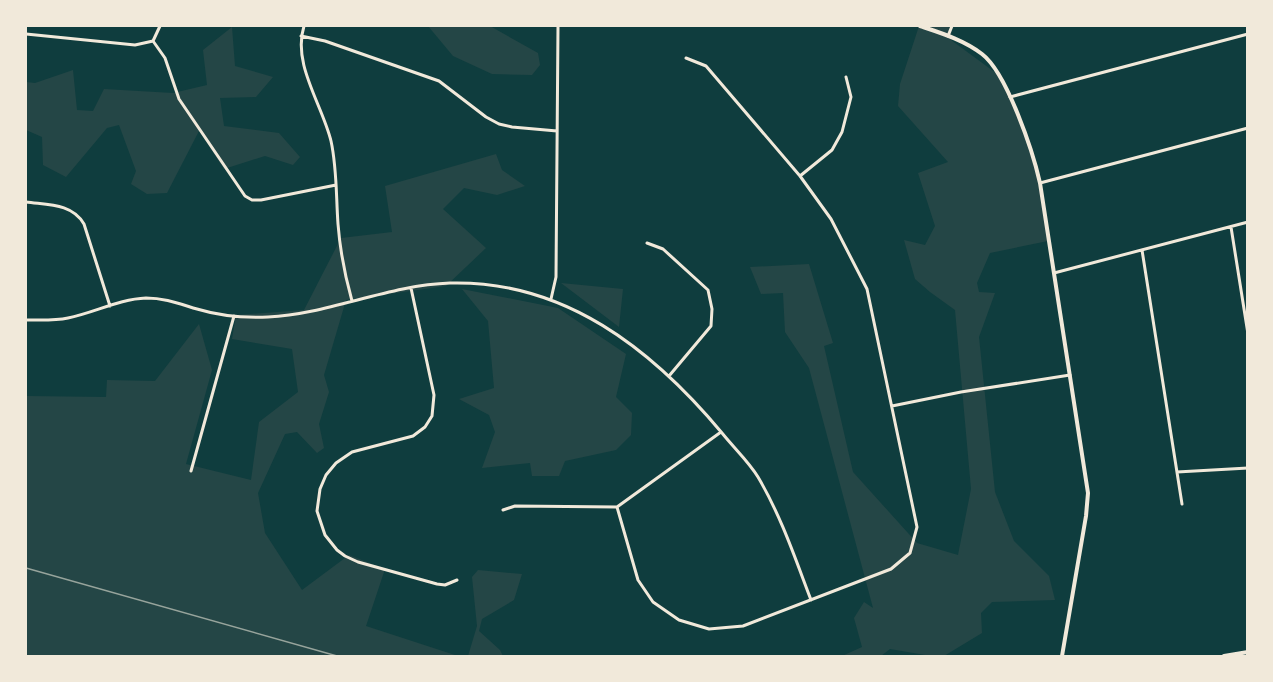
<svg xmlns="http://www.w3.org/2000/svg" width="1273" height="682" viewBox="0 0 1273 682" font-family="Commissioner,sans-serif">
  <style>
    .green { fill: #244646 }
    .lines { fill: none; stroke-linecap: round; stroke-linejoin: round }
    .minor { stroke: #f1e9da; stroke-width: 3 }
    .tertiary { stroke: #f1e9da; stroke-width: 4 }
    .rail { stroke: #97a49c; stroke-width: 1.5 }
  </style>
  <rect width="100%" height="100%" fill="#0f3d3e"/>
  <path class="green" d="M 428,26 L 490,26 L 538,53 L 540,65 L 532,75 L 492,74 L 453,56 Z
    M 919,26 L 952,26 L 951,40 L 1004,79 L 1037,174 L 1048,241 L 990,253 L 977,283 L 979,292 L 995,293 L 979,337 L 995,492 L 1014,541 L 1049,576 L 1055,600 L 992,602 L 981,613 L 982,633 L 944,656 L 931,656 L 890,649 L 881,656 L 842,656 L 862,647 L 854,618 L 864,602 L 873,608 L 809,368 L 785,332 L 783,293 L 761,294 L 750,267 L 809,264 L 833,343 L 824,346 L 853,472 L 917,543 L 958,555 L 971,489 L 955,310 L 930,292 L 915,279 L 904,240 L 925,245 L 935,226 L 918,173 L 948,162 L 898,106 L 900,84 Z
    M 232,27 L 235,66 L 273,77 L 256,97 L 220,98 L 224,126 L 279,133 L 300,157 L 293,165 L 265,156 L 224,169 L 199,131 L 167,193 L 147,194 L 131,184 L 136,171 L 119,125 L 107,128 L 66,177 L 43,165 L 42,137 L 26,130 L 26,82 L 35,83 L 73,70 L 77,110 L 93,111 L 104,89 L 173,93 L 207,85 L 203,50 Z
    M 496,154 L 502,170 L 525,186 L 497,195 L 464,188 L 443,209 L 486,248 L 446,286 L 346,300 L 324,375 L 329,392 L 319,424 L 324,448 L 317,453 L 297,432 L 285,434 L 258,493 L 265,533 L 302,590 L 349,555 L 385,569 L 366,626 L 458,656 L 26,656 L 26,396 L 106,397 L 107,380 L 155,381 L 199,324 L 212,370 L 186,464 L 251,480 L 259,422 L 298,392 L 292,349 L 232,339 L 236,315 L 304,310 L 341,238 L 392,232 L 385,186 Z
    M 561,283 L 623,289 L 619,327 Z
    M 462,289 L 558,308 L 626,354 L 616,397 L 632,413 L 631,435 L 616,450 L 565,461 L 559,476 L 532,476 L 530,463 L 482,468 L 495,432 L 489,415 L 459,399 L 494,388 L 488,321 Z
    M 478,570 L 522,574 L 514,600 L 482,619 L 479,631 L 500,650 L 503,656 L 468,656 L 477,626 L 472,577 Z"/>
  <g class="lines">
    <path class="minor" d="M 304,26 C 292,64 322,104 331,141 C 337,168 336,196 338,224 C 340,250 345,276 352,301
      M 26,34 L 135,45 L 153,41
      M 301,36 L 325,41 L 439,81 L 486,117 L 499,124 L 512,127 L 557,131
      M 948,36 L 952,26
      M 153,41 L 165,58 L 179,99 L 245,196 L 252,200 L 261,200 L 336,185
      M 153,41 L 160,26
      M 1010,97 L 1248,34
      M 800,176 L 832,150 L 842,132 L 851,97 L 846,77
      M 1040,183 L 1248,128
      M 26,202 C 47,205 72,203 84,224 L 110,306
      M 1231,227 L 1248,334
      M 647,243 L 663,249 L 708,290 L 712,309 L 711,326 L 669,376
      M 1142,250 L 1182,504
      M 1054,273 L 1248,222
      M 411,288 L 434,395 L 432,416 L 425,427 L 413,436 L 352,452 L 336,463 L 326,475 L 320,489 L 317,511 L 325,535 L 337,550 L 345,556 L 358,562 L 437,584 L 445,585 L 457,580
      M 551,299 L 556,277 L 558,26
      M 26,320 C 40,320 54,321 68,318 C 94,313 119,299 146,298 C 165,298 180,304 197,309 C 220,316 244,318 268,317 C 329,314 388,285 450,283 C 564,280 652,349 722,433 C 734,448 749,462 758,477 C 781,516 795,558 811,600
      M 892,406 L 961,392 L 1070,375
      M 191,471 L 234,316
      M 1177,472 L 1248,468
      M 617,507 L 638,580 L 653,602 L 679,620 L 709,629 L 743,626 L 891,569 L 910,553 L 917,527 L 867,289 L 831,219 L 800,176 L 706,66 L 686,58
      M 503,510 L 515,506 L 617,507 L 721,432"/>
    <path class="tertiary" d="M 920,26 C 941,33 964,40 982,54 C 1007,73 1033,152 1040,183 L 1088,493 L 1086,516 L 1062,656
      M 1224,656 L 1248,652"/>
    <path class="rail" d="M 26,568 L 337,656"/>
  </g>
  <rect width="1273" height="682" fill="none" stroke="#f1e9da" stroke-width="54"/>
</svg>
